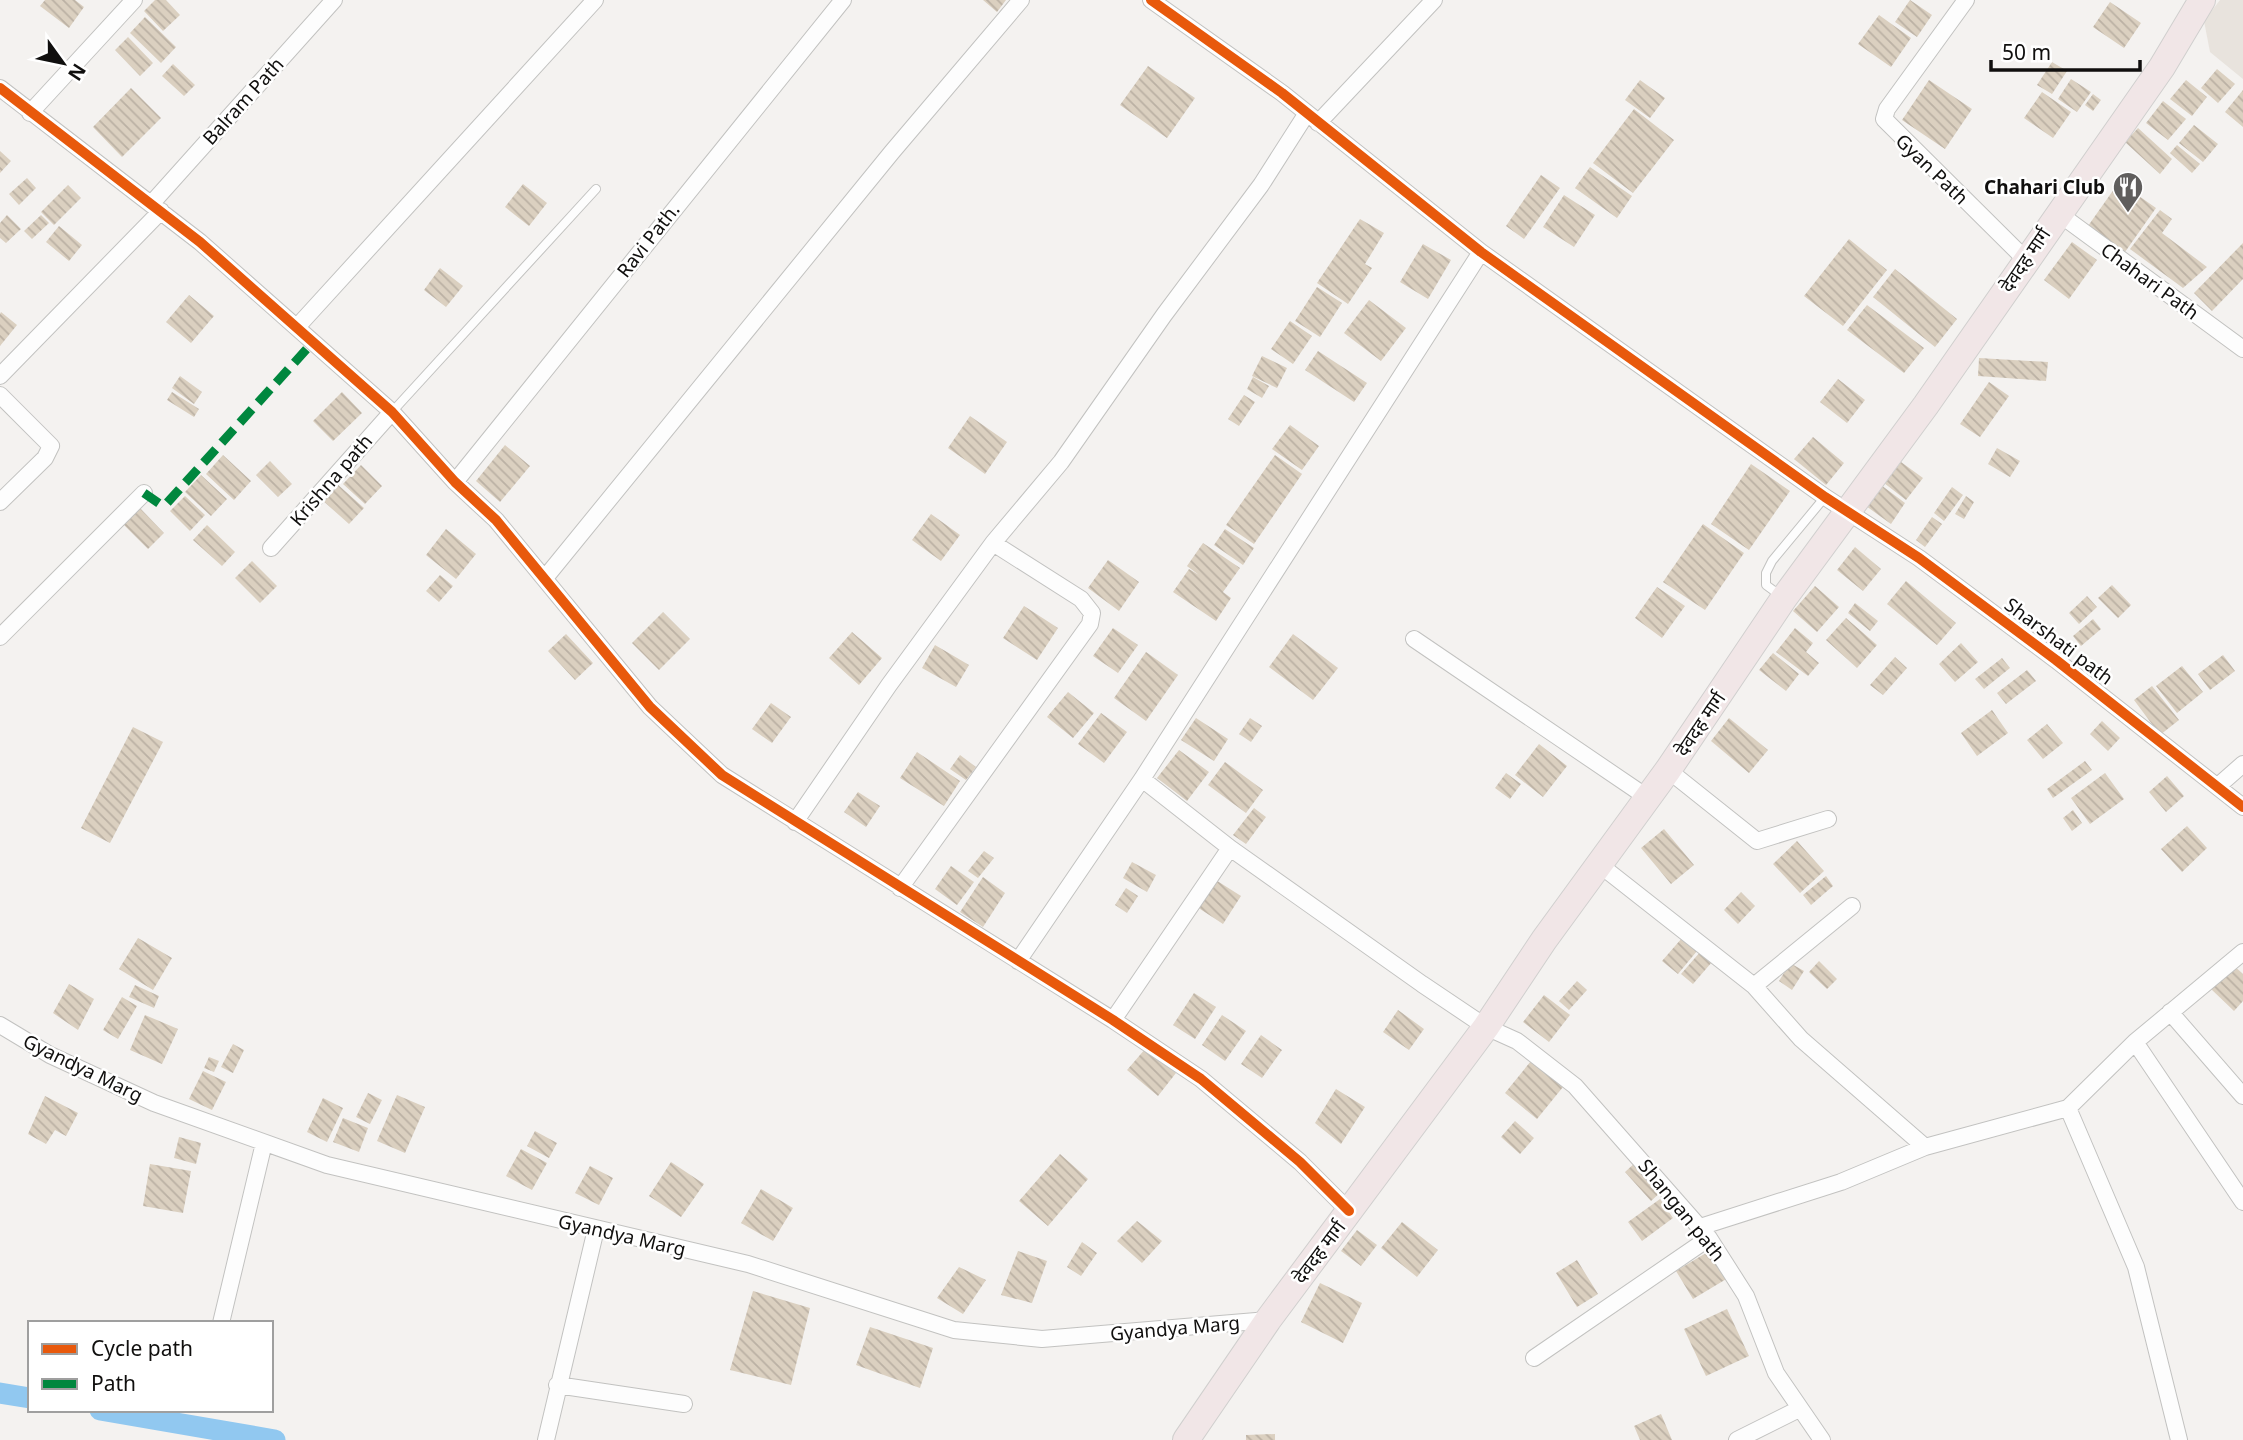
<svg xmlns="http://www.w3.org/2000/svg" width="2243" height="1440" viewBox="0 0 2243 1440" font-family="'Noto Sans','Noto Sans Devanagari',sans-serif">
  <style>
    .built { fill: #e8e3dd }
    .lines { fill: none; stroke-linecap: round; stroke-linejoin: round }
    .canal { stroke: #91c8f0; stroke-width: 21 }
    .building { fill: url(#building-back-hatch) }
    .lane-casing { stroke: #c2c2c0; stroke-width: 10 }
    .street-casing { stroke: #c2c2c0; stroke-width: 18 }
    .primary-casing { stroke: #d0cfce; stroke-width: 28 }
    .lane { stroke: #fdfdfd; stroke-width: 8 }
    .street { stroke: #fdfdfd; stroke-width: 16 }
    .primary { stroke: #f1e6e7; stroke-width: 26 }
    .quiet { stroke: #00873e; stroke-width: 9; stroke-dasharray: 18 9; stroke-linecap: butt }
    .cycleway-casing { stroke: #fff; stroke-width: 15 }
    .cycleway { stroke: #e8590c; stroke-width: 10 }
    .labels { text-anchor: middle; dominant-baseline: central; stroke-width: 5; stroke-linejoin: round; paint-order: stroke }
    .street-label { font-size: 19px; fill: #100f0e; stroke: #fff }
    .poi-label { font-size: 19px; font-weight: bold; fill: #100f0e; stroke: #fff; text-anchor: end }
  </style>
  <defs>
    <pattern id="building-back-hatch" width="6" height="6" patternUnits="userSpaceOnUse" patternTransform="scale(1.75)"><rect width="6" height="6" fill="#dbd0c0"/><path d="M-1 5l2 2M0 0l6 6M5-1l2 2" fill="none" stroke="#bbb1a4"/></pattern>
  </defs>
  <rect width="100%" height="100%" fill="#f4f2f0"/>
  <path class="built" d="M 2220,0 L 2243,0 L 2243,79 L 2210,52 L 2204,21 Z"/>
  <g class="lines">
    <path class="canal" d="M 0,1393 L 30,1398
      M 100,1410 L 275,1440"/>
  </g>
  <path class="building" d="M 45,0 L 75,0 L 84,7 L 69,28 L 40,6 Z
    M 155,0 L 166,0 L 180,15 L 163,31 L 144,11 Z
    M 983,0 L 1006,0 L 997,12 Z
    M 1910,0 L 1932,15 L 1917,37 L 1895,22 Z
    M 2110,2 L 2141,23 L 2124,48 L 2093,27 Z
    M 1879,15 L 1911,38 L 1891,67 L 1858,44 Z
    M 145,17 L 176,47 L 161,63 L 130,33 Z
    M 128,37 L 153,63 L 140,76 L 115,50 Z
    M 2052,62 L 2067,71 L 2052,94 L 2037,85 Z
    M 173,64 L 195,85 L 184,96 L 162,76 Z
    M 1148,66 L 1195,98 L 1167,138 L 1120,105 Z
    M 2217,69 L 2235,84 L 2218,103 L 2201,88 Z
    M 2071,79 L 2091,92 L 2077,112 L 2058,99 Z
    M 1640,80 L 1665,98 L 1650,118 L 1625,100 Z
    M 1929,80 L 1972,109 L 1945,149 L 1902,120 Z
    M 2186,80 L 2207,97 L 2192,116 L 2170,99 Z
    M 131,88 L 161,118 L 122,157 L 93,127 Z
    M 2243,90 L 2243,127 L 2225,112 Z
    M 2042,92 L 2071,112 L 2053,138 L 2024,118 Z
    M 2093,94 L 2101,100 L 2093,111 L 2085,105 Z
    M 2163,101 L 2186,119 L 2168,140 L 2146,123 Z
    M 1634,109 L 1674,140 L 1633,193 L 1593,163 Z
    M 2194,125 L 2218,144 L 2203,162 L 2179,143 Z
    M 2138,128 L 2172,159 L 2160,174 L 2125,142 Z
    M 2177,145 L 2200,164 L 2192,173 L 2170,153 Z
    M 0,151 L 11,161 L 0,173 Z
    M 1590,167 L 1632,196 L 1617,218 L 1575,188 Z
    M 1541,175 L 1560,188 L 1524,239 L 1506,226 Z
    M 27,178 L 36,188 L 19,205 L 9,194 Z
    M 2119,182 L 2156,208 L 2125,252 L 2088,226 Z
    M 523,184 L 547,203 L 529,226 L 505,207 Z
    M 68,185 L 81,198 L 54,225 L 41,212 Z
    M 1564,195 L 1595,215 L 1574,247 L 1543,227 Z
    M 2160,210 L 2172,219 L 2162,233 L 2207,267 L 2183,288 L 2130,249 Z
    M 7,215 L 21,229 L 6,243 L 0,238 L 0,223 Z
    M 41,215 L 49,223 L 32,239 L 24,231 Z
    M 1360,219 L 1384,233 L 1365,264 L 1372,268 L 1348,304 L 1317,283 Z
    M 59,226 L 82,245 L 69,261 L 46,242 Z
    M 1849,239 L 1887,270 L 1843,326 L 1804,296 Z
    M 2072,242 L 2097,260 L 2069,299 L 2044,280 Z
    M 2243,243 L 2243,279 L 2212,311 L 2194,293 Z
    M 1423,244 L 1451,260 L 1428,299 L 1400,282 Z
    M 440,268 L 463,286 L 446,307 L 424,290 Z
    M 1895,269 L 1957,319 L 1935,347 L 1873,297 Z
    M 1317,287 L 1342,303 L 1320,337 L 1295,321 Z
    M 189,295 L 214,316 L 191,343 L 166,322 Z
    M 1369,300 L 1406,328 L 1381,361 L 1344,333 Z
    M 1867,305 L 1924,348 L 1904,373 L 1847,330 Z
    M 1,312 L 17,325 L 0,346 L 0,314 Z
    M 1290,321 L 1312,336 L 1293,364 L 1271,349 Z
    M 1318,351 L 1367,383 L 1354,402 L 1305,370 Z
    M 1262,356 L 1287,368 L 1277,388 L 1252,376 Z
    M 1979,358 L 2048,362 L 2046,381 L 1978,376 Z
    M 180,376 L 202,392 L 194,404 L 172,388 Z
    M 1253,377 L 1269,386 L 1262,398 L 1247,389 Z
    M 1838,379 L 1865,400 L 1847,423 L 1820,402 Z
    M 1989,382 L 2009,396 L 1980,437 L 1960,424 Z
    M 172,392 L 199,409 L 194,417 L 167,400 Z
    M 342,392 L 362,413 L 333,441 L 313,421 Z
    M 1244,395 L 1255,402 L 1239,426 L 1228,419 Z
    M 970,416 L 1007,442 L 985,474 L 948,448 Z
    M 1290,425 L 1319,446 L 1302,470 L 1272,449 Z
    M 1813,437 L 1844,463 L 1826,485 L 1794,459 Z
    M 505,445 L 530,466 L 500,502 L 476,481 Z
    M 1997,448 L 2020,461 L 2010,477 L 1988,464 Z
    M 223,455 L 251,481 L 234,500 L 206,474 Z
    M 1275,455 L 1302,474 L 1254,544 L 1226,525 Z
    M 270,461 L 292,484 L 278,497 L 256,475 Z
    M 1901,462 L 1923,478 L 1906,500 L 1884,483 Z
    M 1751,464 L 1790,491 L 1749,550 L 1711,524 Z
    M 361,465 L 382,486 L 365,504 L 343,484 Z
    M 201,475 L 227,499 L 211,516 L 185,492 Z
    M 336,483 L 364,508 L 349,524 L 321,499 Z
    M 1881,485 L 1905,503 L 1891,524 L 1866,506 Z
    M 1952,487 L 1963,495 L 1944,521 L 1934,513 Z
    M 185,496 L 205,515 L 190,531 L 170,511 Z
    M 1966,496 L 1974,502 L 1964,519 L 1955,514 Z
    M 138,506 L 164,533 L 148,549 L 121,522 Z
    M 931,514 L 960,535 L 941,561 L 912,540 Z
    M 1932,517 L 1942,524 L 1925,547 L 1916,540 Z
    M 1703,524 L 1744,553 L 1705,610 L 1663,582 Z
    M 207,525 L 235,552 L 222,566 L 193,540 Z
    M 446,529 L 476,554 L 456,579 L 426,555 Z
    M 1225,529 L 1254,548 L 1243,565 L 1214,545 Z
    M 1203,543 L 1240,568 L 1223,592 L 1231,598 L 1216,621 L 1173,592 L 1189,569 L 1199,575 L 1187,566 Z
    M 1855,547 L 1881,569 L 1863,591 L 1837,570 Z
    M 1108,560 L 1139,582 L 1119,611 L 1088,588 Z
    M 252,561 L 277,586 L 260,603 L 235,578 Z
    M 440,575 L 453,586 L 439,602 L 426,591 Z
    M 1906,581 L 1956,623 L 1937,645 L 1887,604 Z
    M 2112,585 L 2131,605 L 2118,618 L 2098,598 Z
    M 1815,586 L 1839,607 L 1817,632 L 1793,611 Z
    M 1657,587 L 1685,606 L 1662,638 L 1635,618 Z
    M 2087,596 L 2097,607 L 2079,624 L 2069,613 Z
    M 1855,603 L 1878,621 L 1870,631 L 1848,613 Z
    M 1024,606 L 1058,628 L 1037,660 L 1003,638 Z
    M 663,612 L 690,639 L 659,670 L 632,643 Z
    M 1846,618 L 1877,645 L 1857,668 L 1826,640 Z
    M 2093,619 L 2101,629 L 2081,646 L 2073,636 Z
    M 1113,628 L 1138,645 L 1118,673 L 1093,656 Z
    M 1795,628 L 1813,643 L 1806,652 L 1819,663 L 1808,676 L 1776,652 Z
    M 852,632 L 882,658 L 859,685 L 829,658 Z
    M 566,634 L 593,663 L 575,680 L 548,651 Z
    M 1293,634 L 1338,668 L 1313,700 L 1269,667 Z
    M 1961,643 L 1978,662 L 1955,682 L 1939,664 Z
    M 935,645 L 969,665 L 956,687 L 922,668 Z
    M 1146,652 L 1178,675 L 1146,721 L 1114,698 Z
    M 1773,653 L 1799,674 L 1786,691 L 1759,670 Z
    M 2223,655 L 2235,671 L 2210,690 L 2198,674 Z
    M 1895,657 L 1907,668 L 1883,695 L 1870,685 Z
    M 2002,658 L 2010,668 L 1984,689 L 1975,679 Z
    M 2182,666 L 2203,692 L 2177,713 L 2156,686 Z
    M 2027,670 L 2036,681 L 2006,704 L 1997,693 Z
    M 2152,686 L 2179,720 L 2160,735 L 2134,700 Z
    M 1068,692 L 1094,713 L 1073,738 L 1047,717 Z
    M 771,703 L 791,717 L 772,743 L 752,729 Z
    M 1992,710 L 2008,733 L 1977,756 L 1961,733 Z
    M 1101,713 L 1127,732 L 1104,763 L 1078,744 Z
    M 1196,718 L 1228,739 L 1214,761 L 1181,740 Z
    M 1250,718 L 1262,726 L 1251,742 L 1239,734 Z
    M 1729,718 L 1768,750 L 1749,773 L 1711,741 Z
    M 2102,721 L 2120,738 L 2108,751 L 2090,734 Z
    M 2047,724 L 2063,743 L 2043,759 L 2027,740 Z
    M 133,727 L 163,742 L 110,843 L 81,828 Z
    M 1539,744 L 1567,766 L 1543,797 L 1515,775 Z
    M 1179,750 L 1209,772 L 1187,801 L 1157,778 Z
    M 917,752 L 960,781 L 944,806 L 900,778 Z
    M 960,755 L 976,767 L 966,780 L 950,769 Z
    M 2085,761 L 2092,770 L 2053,798 L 2047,789 Z
    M 1225,762 L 1263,790 L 1246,813 L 1208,785 Z
    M 1506,773 L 1521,784 L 1510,799 L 1495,788 Z
    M 2105,773 L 2124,799 L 2090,824 L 2071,798 Z
    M 2167,776 L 2184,796 L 2166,812 L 2149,792 Z
    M 858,792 L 880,806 L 866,827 L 844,812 Z
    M 1254,808 L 1266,817 L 1246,844 L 1233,835 Z
    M 2073,810 L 2082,823 L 2072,831 L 2063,818 Z
    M 2187,826 L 2207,848 L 2182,872 L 2161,849 Z
    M 1664,829 L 1694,865 L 1671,884 L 1641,848 Z
    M 1797,841 L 1824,871 L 1800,893 L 1773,864 Z
    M 984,851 L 994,858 L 978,878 L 968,871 Z
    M 1132,862 L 1156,875 L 1147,892 L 1123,878 Z
    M 951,866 L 974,882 L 957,905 L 935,889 Z
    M 1826,876 L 1833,886 L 1811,905 L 1803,895 Z
    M 983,877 L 1005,893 L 983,927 L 960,912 Z
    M 1211,877 L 1241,896 L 1223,924 L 1194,905 Z
    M 1126,888 L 1138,896 L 1127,913 L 1115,905 Z
    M 1741,892 L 1755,906 L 1738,924 L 1724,910 Z
    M 138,938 L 172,958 L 153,990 L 119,969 Z
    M 1682,938 L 1697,951 L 1678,974 L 1662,961 Z
    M 1701,951 L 1712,962 L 1693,984 L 1681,974 Z
    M 1819,961 L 1837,979 L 1827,989 L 1809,972 Z
    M 1790,963 L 1804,971 L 1792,990 L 1779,981 Z
    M 2233,965 L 2243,974 L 2243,1001 L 2234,1011 L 2211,989 Z
    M 1577,981 L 1587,990 L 1569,1010 L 1559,1001 Z
    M 69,984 L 94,999 L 78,1030 L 53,1013 Z
    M 135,985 L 159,996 L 154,1008 L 129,997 Z
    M 1194,993 L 1216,1007 L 1195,1039 L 1173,1025 Z
    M 1544,995 L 1570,1015 L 1549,1042 L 1523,1022 Z
    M 122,997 L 137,1006 L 118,1039 L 103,1030 Z
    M 1398,1010 L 1424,1029 L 1409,1050 L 1383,1032 Z
    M 145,1015 L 178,1029 L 162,1064 L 130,1050 Z
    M 1222,1015 L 1246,1031 L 1225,1061 L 1202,1045 Z
    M 1261,1035 L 1282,1050 L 1262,1078 L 1241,1064 Z
    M 233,1044 L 244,1050 L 233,1073 L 221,1067 Z
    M 1146,1048 L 1176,1073 L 1158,1096 L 1127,1070 Z
    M 209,1057 L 219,1061 L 214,1072 L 204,1068 Z
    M 1531,1061 L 1563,1087 L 1537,1119 L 1505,1093 Z
    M 203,1071 L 226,1082 L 212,1110 L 189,1099 Z
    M 1336,1089 L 1365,1107 L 1341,1144 L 1315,1123 Z
    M 368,1093 L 382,1100 L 370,1124 L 356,1117 Z
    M 397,1095 L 425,1107 L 405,1153 L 377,1141 Z
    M 45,1096 L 78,1113 L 66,1136 L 55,1130 L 46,1144 L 28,1134 Z
    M 323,1098 L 343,1108 L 327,1142 L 307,1132 Z
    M 343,1118 L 368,1128 L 359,1152 L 333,1142 Z
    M 1515,1121 L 1534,1138 L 1520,1154 L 1501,1137 Z
    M 535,1131 L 557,1143 L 549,1158 L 527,1146 Z
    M 179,1137 L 201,1143 L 196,1164 L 174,1158 Z
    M 521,1149 L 547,1163 L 532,1190 L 506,1176 Z
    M 1060,1154 L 1088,1179 L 1048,1226 L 1019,1201 Z
    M 1637,1161 L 1663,1190 L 1651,1201 L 1625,1172 Z
    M 671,1162 L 704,1184 L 681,1217 L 649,1196 Z
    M 150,1164 L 191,1171 L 183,1213 L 143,1206 Z
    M 590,1166 L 613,1178 L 599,1205 L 575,1193 Z
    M 761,1189 L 793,1208 L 773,1241 L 741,1223 Z
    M 1660,1199 L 1673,1218 L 1642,1241 L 1628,1222 Z
    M 1137,1221 L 1162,1241 L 1142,1263 L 1117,1241 Z
    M 1402,1222 L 1438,1250 L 1417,1277 L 1381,1248 Z
    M 1357,1230 L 1377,1245 L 1361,1266 L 1341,1251 Z
    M 1082,1242 L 1097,1253 L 1081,1276 L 1067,1267 Z
    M 1711,1250 L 1728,1278 L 1693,1299 L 1676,1271 Z
    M 1018,1251 L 1047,1261 L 1032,1303 L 1001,1295 Z
    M 1577,1260 L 1598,1294 L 1577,1307 L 1556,1273 Z
    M 959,1267 L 986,1280 L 963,1314 L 937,1298 Z
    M 1320,1283 L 1362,1303 L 1343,1343 L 1301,1322 Z
    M 753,1291 L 810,1308 L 791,1385 L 730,1370 Z
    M 1727,1309 L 1749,1356 L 1706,1376 L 1684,1329 Z
    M 870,1327 L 933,1348 L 920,1388 L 856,1365 Z
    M 1661,1414 L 1672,1440 L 1640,1440 L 1634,1426 Z
    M 1275,1434 L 1275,1440 L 1246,1440 L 1246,1435 Z"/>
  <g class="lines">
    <g class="lane-casing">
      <path id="lane" d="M 392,412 L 596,189
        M 1781,596 L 1766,585 L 1766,573 L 1772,561 L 1825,497"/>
    </g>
    <g class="street-casing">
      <path id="street" d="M 1151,0 L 1282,93 L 1481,252 L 1825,497 L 1919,558 L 2056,660 L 2243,807
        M 1966,0 L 1887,109 L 1884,119 L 2026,260
        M 0,88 L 200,242 L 392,412 L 455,482 L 496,520 L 650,707 L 722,775 L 1113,1020 L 1201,1079 L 1300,1162 L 1349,1211
        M 30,113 L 134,0
        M 1318,123 L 1434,0
        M 152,203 L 334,0
        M 2058,213 L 2243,349
        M 297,327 L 595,0
        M 0,376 L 161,211
        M 0,395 L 51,446 L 45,458 L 0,502
        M 455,482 L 843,0
        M 271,548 L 392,412
        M 545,578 L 892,152 L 1021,0
        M 0,637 L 144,493
        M 1414,639 L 1648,798
        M 1668,770 L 1757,841 L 1828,819
        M 2218,786 L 2243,764
        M 795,822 L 889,685 L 993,543 L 1061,462 L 1164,315 L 1261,185 L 1307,113
        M 1230,848 L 1422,984 L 1486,1027 L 1517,1041 L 1575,1086 L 1709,1238 L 1746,1296 L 1776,1373 L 1822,1440
        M 1600,865 L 1754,986 L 1801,1039 L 1925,1147
        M 900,888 L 1090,624 L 1092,613 L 1081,599 L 993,543
        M 1018,961 L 1142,779 L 1481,252
        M 1754,986 L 1852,906
        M 2170,1012 L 2243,1096
        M 1113,1020 L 1230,848 L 1142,779
        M 0,1025 L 50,1055 L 154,1103 L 327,1165 L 748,1264 L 954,1330 L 1042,1339 L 1268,1320
        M 2135,1042 L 2243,1202
        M 2068,1108 L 2136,1267 L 2179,1440
        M 1700,1227 L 1841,1182 L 1925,1147 L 2068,1108 L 2135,1042 L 2243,952
        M 221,1323 L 264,1143
        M 1534,1358 L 1709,1238
        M 557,1385 L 684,1404
        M 546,1440 L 596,1229
        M 1737,1440 L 1799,1409"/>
    </g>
    <g class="primary-casing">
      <path id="primary" d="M 1186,1440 L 1268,1320 L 1486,1027 L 1544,940 L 1668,770 L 1784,598 L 1926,405 L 2162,67 L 2202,0"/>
    </g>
    <use href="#lane" class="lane"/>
    <use href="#street" class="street"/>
    <use href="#primary" class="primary"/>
    <path class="quiet" d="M 144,493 L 160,504 L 167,503 L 314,341"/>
    <g class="cycleway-casing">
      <path id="cycleway" d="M 1151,0 L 1282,93 L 1481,252 L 1825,497 L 1919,558 L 2056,660 L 2243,807
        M 0,88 L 200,242 L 392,412 L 455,482 L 496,520 L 650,707 L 722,775 L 1113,1020 L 1201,1079 L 1300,1162 L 1349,1211"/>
    </g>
    <use href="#cycleway" class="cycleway"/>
  </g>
  <defs>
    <g id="restaurant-pin" transform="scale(1.575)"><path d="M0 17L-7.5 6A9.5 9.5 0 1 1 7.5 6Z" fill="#605e5d" stroke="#fff"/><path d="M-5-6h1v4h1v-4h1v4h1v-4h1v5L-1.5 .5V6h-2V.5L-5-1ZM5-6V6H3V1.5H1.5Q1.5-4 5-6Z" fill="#fff"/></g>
  </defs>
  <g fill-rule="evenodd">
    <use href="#restaurant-pin" x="2128" y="187"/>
  </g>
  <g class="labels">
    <g class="street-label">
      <text transform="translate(243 101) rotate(-48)">Balram Path</text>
      <text transform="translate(1932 169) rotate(44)">Gyan Path</text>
      <text transform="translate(648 240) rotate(-52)">Ravi Path.</text>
      <text transform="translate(2025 260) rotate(-56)">देवदह मार्ग</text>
      <text transform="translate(2150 281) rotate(36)">Chahari Path</text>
      <text transform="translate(331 480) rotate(-49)">Krishna path</text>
      <text transform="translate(2059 641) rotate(37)">Sharshati path</text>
      <text transform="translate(1700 724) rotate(-56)">देवदह मार्ग</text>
      <text transform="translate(83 1068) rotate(26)">Gyandya Marg</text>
      <text transform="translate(1682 1210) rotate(51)">Shangan path</text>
      <text transform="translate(622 1235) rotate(13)">Gyandya Marg</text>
      <text transform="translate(1319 1252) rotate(-53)">देवदह मार्ग</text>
      <text transform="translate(1175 1328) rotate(-5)">Gyandya Marg</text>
    </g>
    <g class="poi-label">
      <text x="2105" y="187">Chahari Club</text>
    </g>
  </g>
  <rect x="28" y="1321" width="245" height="91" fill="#ffffff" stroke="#9f9f9f" stroke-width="2"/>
  <rect x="42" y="1344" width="35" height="10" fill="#e8590c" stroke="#9f9f9f" stroke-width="2"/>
  <text x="91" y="1356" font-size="21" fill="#100f0e">Cycle path</text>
  <rect x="42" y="1379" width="35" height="10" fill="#00873e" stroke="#9f9f9f" stroke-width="2"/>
  <text x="91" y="1391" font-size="21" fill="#100f0e">Path</text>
  <g transform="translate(63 63) rotate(123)" stroke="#ffffff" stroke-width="5" paint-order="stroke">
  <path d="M0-5L12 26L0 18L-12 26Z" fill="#100f0e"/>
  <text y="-10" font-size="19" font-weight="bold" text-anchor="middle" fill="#100f0e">N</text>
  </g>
  <path d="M1991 60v10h149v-10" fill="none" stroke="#100f0e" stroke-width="3.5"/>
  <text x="2002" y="60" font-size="21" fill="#100f0e" stroke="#ffffff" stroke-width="5" paint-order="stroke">50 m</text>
</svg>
